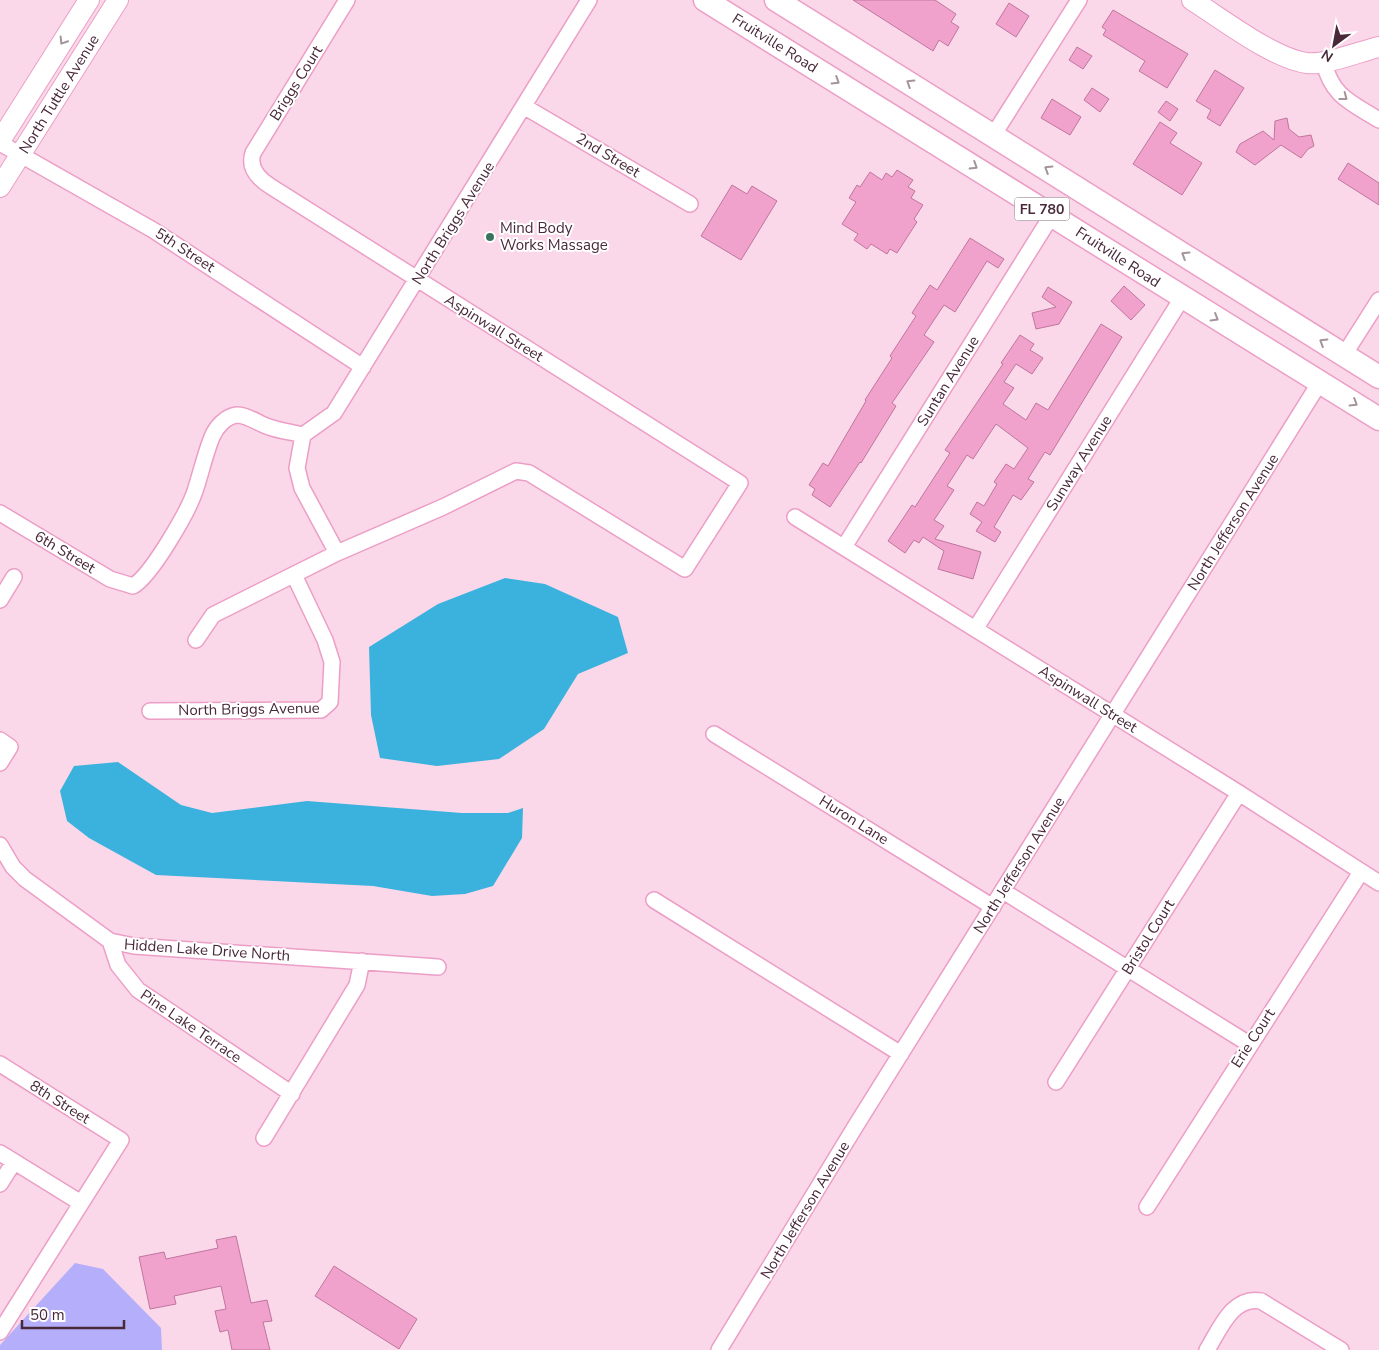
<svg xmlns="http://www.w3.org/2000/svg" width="1379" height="1350" viewBox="0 0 1379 1350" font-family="'Nunito Sans',sans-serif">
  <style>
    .green { fill: #b5affb }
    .water { fill: #3bb2dd }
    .building { fill: #f1a2cc; stroke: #c0759d }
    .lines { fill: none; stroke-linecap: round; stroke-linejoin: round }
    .street-casing { stroke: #ec9ec7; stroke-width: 18 }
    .secondary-casing { stroke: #ec9ec7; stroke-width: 22 }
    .primary-casing { stroke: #ec9ec7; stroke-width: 25 }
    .street { stroke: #fff; stroke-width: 15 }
    .secondary { stroke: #fff; stroke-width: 20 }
    .primary { stroke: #fff; stroke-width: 22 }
    .oneway { stroke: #a4949c }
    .poi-dot { fill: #39745e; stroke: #fff; stroke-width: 2 }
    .labels { text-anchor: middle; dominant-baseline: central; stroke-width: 4; stroke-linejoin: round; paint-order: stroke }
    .shield { fill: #fff; stroke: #7f6874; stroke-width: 1 }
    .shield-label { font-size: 14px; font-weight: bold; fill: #482839 }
    .street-label { font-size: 15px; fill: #482839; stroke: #fff }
    .poi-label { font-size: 15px; fill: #482839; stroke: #fff; text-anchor: start }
  </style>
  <rect width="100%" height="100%" fill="#fad8e9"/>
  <path class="green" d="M 75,1263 L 103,1269 L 161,1328 L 162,1350 L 0,1350 L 0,1345 Z"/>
  <path class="water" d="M 505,578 L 545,584 L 618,617 L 628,653 L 578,674 L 544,729 L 499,759 L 437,766 L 380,758 L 371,715 L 369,647 L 438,604 Z
    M 118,762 L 181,805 L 212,813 L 307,801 L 462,813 L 508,813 L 523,808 L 522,838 L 493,886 L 465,894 L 432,896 L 373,886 L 156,875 L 89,838 L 67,821 L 60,791 L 74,766 Z"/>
  <path class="building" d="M 853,0 L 935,0 L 956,14 L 951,22 L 959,27 L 948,46 L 939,40 L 933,51 Z
    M 1009,3 L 1029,16 L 1016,37 L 996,24 Z
    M 1113,10 L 1188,54 L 1167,88 L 1139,71 L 1145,61 L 1103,35 L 1106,30 L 1102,27 Z
    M 1077,47 L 1092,56 L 1083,69 L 1069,60 Z
    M 1215,70 L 1244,88 L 1220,126 L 1207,118 L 1211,110 L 1196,101 Z
    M 1092,88 L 1109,99 L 1100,112 L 1084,100 Z
    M 1052,99 L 1081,117 L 1070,135 L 1041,118 Z
    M 1166,101 L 1178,109 L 1170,121 L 1158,112 Z
    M 1287,118 L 1289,129 L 1299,137 L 1311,135 L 1314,146 L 1308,149 L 1301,158 L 1281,145 L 1255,165 L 1236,152 L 1240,144 L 1263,131 L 1274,140 L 1275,121 Z
    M 1160,122 L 1177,133 L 1170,143 L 1202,163 L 1182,195 L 1133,164 Z
    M 1348,163 L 1379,183 L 1379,205 L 1338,179 Z
    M 897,170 L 913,180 L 908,187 L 915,191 L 911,198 L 923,205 L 914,219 L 917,222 L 897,253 L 890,249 L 887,254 L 871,244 L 867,249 L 854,240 L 858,234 L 842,224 L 856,202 L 849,198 L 857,185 L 860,187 L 870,172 L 882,180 L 886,173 L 892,177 Z
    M 732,185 L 747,194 L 752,186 L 777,201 L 741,260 L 701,236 Z
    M 970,238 L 1004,259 L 998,268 L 987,261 L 955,312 L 944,305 L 924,335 L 934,342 L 892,403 L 896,406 L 861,463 L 860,462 L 830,507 L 812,495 L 815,489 L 809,485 L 823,463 L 828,466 L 866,401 L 865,400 L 892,358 L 890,356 L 916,316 L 912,313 L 930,285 L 937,290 Z
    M 1124,286 L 1145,305 L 1131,320 L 1111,301 Z
    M 1048,287 L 1072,302 L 1059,324 L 1036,329 L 1032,313 L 1056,307 L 1042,297 Z
    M 1101,324 L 1122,337 L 1050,455 L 1045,452 L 1028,479 L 1034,482 L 1021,500 L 1013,495 L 994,527 L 1001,532 L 995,542 L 976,531 L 982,522 L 970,514 L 977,502 L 984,506 L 997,484 L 994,482 L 1006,464 L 1014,469 L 1028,448 L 996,424 L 973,459 L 967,455 L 947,486 L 954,490 L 934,520 L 944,526 L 935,539 L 981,552 L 973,579 L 938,569 L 944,551 L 923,537 L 919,543 L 914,540 L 905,553 L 888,541 L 912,505 L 915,507 L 950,453 L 945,450 L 1003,364 L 1001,363 L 1020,335 L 1034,344 L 1030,350 L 1043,358 L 1032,374 L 1016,364 L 1004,382 L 1014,388 L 1003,404 L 1026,420 L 1036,403 L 1048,410 Z
    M 236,1236 L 251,1303 L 267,1300 L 272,1321 L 263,1322 L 270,1350 L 232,1350 L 228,1330 L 220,1332 L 215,1311 L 226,1309 L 221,1286 L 174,1296 L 176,1304 L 150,1309 L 139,1257 L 164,1252 L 166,1259 L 218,1248 L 216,1240 Z
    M 334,1266 L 417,1319 L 399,1349 L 315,1296 Z"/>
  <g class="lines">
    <g class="street-casing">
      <path id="street" d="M 1324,62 C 1331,96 1352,103 1379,120
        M 525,107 L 690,204
        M 994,134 L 1079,0
        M 0,143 L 153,230 L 363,367
        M 1344,355 L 1379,300
        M 0,513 L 110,579 L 133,586 C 151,576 188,512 195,491 C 201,473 205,454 212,437 C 216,427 226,416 237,415 C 248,415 259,424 269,427 C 280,431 292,432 303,435
        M 795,517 L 1239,793 L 1379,883
        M 844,547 L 1052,215
        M 337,553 L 302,488 L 297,468 L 303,435 L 334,413 L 589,0
        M 0,600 L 14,577
        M 976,628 L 1182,298
        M 196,640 L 213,615 L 337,553 L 443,507 L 516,471 L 529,473 L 685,569 L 740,483 L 270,186 C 259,179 248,168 253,153 L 347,0
        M 150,711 L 321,710 L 330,702 L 332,662 L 325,640 L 294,575
        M 714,734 L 993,907
        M 0,740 L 10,747 L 0,763
        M 0,845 L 13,867 L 25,879 L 110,941 L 134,946 L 438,967
        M 1003,891 L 1249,1044
        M 654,900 L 901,1054
        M 110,941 L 118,965 L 138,990 L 292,1094
        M 0,1064 L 121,1140 L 0,1332
        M 1056,1082 L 1239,793
        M 264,1138 L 357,985 L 362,961
        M 0,1153 L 81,1203
        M 0,1184 L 14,1162
        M 1147,1207 L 1361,872
        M 719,1350 L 855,1127 L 1320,382
        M 1207,1350 C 1220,1329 1232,1296 1261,1301 L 1341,1350"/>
    </g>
    <g class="secondary-casing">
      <path id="secondary" d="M 1192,0 C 1222,19 1274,59 1307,63 C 1324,66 1361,51 1379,47
        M 0,141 L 89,0
        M 0,187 L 118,0"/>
    </g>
    <g class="primary-casing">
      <path id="primary" d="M 705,0 L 1379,419
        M 776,0 L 1379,377"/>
    </g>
    <use href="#street" class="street"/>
    <use href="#secondary" class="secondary"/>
    <use href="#primary" class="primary"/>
  </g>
  <defs><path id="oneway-chevron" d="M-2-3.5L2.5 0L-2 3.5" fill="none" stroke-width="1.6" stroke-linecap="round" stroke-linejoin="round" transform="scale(1.25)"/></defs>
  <g class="oneway">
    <use href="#oneway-chevron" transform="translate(63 41) rotate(122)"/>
    <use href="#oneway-chevron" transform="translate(836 81) rotate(32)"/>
    <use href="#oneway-chevron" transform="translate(910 83) rotate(-148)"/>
    <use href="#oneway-chevron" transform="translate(1344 97) rotate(37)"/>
    <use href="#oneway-chevron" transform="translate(974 166) rotate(32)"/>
    <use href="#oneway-chevron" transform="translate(1048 169) rotate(-148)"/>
    <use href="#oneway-chevron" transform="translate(1185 255) rotate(-148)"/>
    <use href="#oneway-chevron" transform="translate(1215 318) rotate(31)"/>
    <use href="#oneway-chevron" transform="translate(1323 342) rotate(-148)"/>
    <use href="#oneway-chevron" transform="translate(1354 403) rotate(32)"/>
  </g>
  <circle class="poi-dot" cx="490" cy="237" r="5"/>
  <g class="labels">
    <rect class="shield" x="1014.5" y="197.5" width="55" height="23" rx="4"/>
    <g class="shield-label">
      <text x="1042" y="209">FL 780</text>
    </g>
    <g class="street-label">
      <text transform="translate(775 43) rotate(32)">Fruitville Road</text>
      <text transform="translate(296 83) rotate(-58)">Briggs Court</text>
      <text transform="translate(59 94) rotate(-58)">North Tuttle Avenue</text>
      <text transform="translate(608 155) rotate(31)">2nd Street</text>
      <text transform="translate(453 223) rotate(-58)">North Briggs Avenue</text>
      <text transform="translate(185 250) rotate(33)">5th Street</text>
      <text transform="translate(1118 257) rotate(33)">Fruitville Road</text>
      <text transform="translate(494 328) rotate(32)">Aspinwall Street</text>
      <text transform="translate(948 381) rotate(-58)">Suntan Avenue</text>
      <text transform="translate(1079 463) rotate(-58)">Sunway Avenue</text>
      <text transform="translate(1233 522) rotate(-58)">North Jefferson Avenue</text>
      <text transform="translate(65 552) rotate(31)">6th Street</text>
      <text transform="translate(1088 699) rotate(32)">Aspinwall Street</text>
      <text transform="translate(249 709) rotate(-1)">North Briggs Avenue</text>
      <text transform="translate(854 820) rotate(32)">Huron Lane</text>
      <text transform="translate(1019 865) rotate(-58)">North Jefferson Avenue</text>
      <text transform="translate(1148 937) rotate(-58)">Bristol Court</text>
      <text transform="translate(207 950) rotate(4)">Hidden Lake Drive North</text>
      <text transform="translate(191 1026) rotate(34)">Pine Lake Terrace</text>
      <text transform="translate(1253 1038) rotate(-57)">Erie Court</text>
      <text transform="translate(60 1102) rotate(32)">8th Street</text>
      <text transform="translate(805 1210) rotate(-59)">North Jefferson Avenue</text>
    </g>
    <g class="poi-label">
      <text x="500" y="228">Mind Body<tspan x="500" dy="17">Works Massage</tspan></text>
    </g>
  </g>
  <g transform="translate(1334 45) rotate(212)" stroke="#ffffff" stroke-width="4" paint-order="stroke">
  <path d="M0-4L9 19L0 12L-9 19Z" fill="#482839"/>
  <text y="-8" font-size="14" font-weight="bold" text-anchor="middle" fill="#482839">N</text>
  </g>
  <path d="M22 1320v8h102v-8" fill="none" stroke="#482839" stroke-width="2.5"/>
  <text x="30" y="1320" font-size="15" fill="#482839" stroke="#ffffff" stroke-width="4" paint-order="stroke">50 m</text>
</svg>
